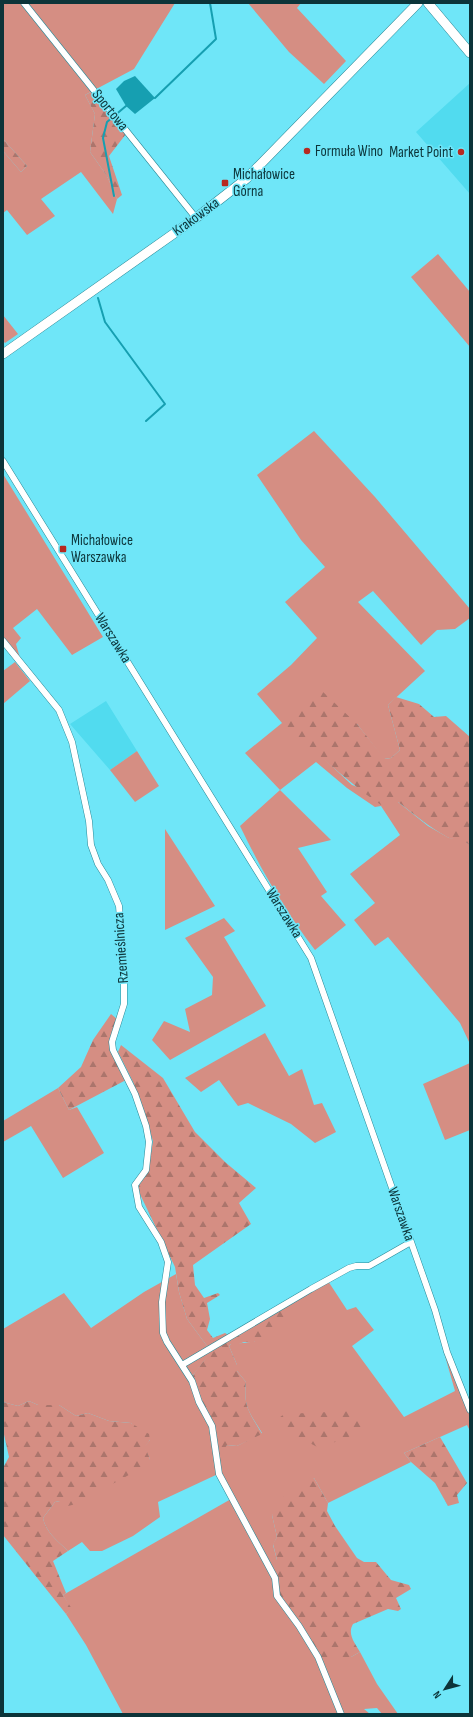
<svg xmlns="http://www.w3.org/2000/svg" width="473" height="1717" viewBox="0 0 473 1717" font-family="'Sofia Sans Condensed',sans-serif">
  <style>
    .built { fill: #51dbef }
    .green { fill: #d58e83 }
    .forest { fill: url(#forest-firs) }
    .water { fill: #169fb1 }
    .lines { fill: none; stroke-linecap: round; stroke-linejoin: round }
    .stream { stroke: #169fb1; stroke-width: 2 }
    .street-casing { stroke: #298896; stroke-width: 7 }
    .secondary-casing { stroke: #298896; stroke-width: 10 }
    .street { stroke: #fff; stroke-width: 6 }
    .secondary { stroke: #fff; stroke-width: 9 }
    .poi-dot { fill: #b72920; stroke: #6fe6f8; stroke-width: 1.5 }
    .labels { text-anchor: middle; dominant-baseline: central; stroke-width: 3; stroke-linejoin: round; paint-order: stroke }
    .street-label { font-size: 15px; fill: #0c3439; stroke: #6fe6f8 }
    .poi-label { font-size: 15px; fill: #0c3439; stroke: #6fe6f8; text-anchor: start }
  </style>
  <defs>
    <pattern id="forest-firs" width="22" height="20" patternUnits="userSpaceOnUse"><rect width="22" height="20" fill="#d58e83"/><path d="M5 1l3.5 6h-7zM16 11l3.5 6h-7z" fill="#ab756c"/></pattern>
  </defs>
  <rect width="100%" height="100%" fill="#6fe6f8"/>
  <path class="built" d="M 470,83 L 470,194 L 416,132 Z
    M 106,701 L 137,751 L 110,770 L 70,724 Z"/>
  <path class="green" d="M 3,3 L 175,3 L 134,69 L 85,95 L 95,114 L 90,152 L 107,176 L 117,199 L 113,214 L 81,172 L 41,199 L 55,216 L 27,235 L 7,210 L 3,213 L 3,151 L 21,172 L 27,166 L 3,139 Z
    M 248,3 L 301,3 L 297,8 L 346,61 L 324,84 L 289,52 Z
    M 438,254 L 470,292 L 470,347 L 411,277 Z
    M 3,315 L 18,334 L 5,343 L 3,341 Z
    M 314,431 L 375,497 L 470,609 L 470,618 L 455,629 L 437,630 L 421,645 L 373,591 L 358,602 L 425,671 L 388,705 L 400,750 L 391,758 L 384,759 L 357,724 L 321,756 L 352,785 L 398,802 L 428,826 L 449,838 L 462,839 L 470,845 L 470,1044 L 460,1023 L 388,937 L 375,946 L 354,920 L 375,903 L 350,874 L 400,835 L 381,806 L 375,807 L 347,788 L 316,762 L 280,790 L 331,840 L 298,848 L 327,892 L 321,896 L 346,925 L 315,950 C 285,911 261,870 240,826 L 280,790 L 245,753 L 282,723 L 257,694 L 291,665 L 317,638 L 285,602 L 325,567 L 301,540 L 257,475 Z
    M 3,474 L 103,637 L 72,655 L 37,609 L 13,628 L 21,638 L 16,644 L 20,658 L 3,636 Z
    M 15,662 L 30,681 L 3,704 L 3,671 Z
    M 137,751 L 159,786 L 135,802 L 110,770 Z
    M 165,829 L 215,906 L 165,930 Z
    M 224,918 L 235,931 L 224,937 L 266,1006 L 170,1060 L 152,1040 L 164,1021 L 190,1032 L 185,1009 L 212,995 L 213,977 L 185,938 Z
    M 265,1033 L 289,1076 L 302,1069 L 314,1105 L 322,1103 L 336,1132 L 315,1143 L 291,1124 L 248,1103 L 238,1106 L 219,1080 L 201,1092 L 185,1078 Z
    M 470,1063 L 470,1130 L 445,1140 L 423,1084 Z
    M 58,1088 L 69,1110 L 77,1107 L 104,1153 L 63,1178 L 31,1126 L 3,1142 L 3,1121 Z
    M 176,1274 L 179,1292 L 187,1319 L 210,1350 L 208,1356 L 193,1375 L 225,1447 L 227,1445 L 237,1446 L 262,1433 C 250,1413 243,1407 246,1382 L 237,1371 L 237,1365 L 229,1346 L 231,1344 C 240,1344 245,1342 254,1342 L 287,1306 L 328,1281 L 347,1310 L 356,1307 L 374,1330 L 352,1346 L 404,1417 L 455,1391 L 441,1342 L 470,1416 L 470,1431 L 467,1425 L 404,1453 L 411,1462 L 328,1503 L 314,1478 L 272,1515 L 277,1537 L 273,1545 L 277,1560 L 318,1657 L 351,1657 L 360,1652 L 377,1684 L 398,1714 L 382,1714 L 377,1708 L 364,1709 L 370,1714 L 123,1714 L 86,1645 L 66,1614 L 71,1609 L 63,1595 L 231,1499 L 218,1474 L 158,1502 L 160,1517 L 133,1536 L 102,1551 L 90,1551 L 82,1542 L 68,1551 C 58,1541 46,1533 43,1518 L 55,1502 L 60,1501 L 150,1459 L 144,1447 L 150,1440 L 131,1423 L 109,1421 L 88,1413 L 76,1416 L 59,1405 L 38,1405 L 29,1401 L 18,1406 L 3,1402 L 3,1329 L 64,1293 L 91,1328 L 144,1292 Z"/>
  <path class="forest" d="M 91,92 L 126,134 L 109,156 L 122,195 L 117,199 L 107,176 L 90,152 L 95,114 L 85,95 Z
    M 3,139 L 27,166 L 21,172 L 3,151 Z
    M 322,691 L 357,724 L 385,759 L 391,758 L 400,750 L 388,705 L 396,697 L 419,704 L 434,717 L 446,716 L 470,737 L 470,845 C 459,837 455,841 447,837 C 429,827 414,814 398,802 L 381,805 C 346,781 315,751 282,723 Z
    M 111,1014 L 117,1019 L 110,1049 L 126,1080 L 69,1110 L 58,1088 L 81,1067 L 93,1040 Z
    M 121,1045 L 163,1078 L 195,1132 L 225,1162 L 256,1188 L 239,1203 L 251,1224 L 193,1265 L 195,1285 L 204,1298 L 218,1293 L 220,1295 L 207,1303 L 210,1319 L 207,1330 L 213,1338 L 225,1333 L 231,1337 L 287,1306 L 291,1312 L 263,1338 L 254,1342 L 244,1342 L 239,1344 L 231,1344 L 229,1346 L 237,1365 L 237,1371 L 246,1382 C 243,1407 250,1413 262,1434 L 237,1446 L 227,1445 L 225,1448 L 227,1454 L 220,1459 L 215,1447 L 212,1426 L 191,1381 C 194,1369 206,1362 210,1350 L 187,1319 L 179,1292 L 175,1267 L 137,1188 L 148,1172 L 153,1141 L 133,1082 L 118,1052 Z
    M 29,1401 L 38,1405 L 59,1405 L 76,1416 L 88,1413 L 109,1421 L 131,1423 L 149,1434 L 150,1440 L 145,1447 L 150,1459 L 147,1465 L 76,1504 L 68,1506 L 60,1501 L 55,1502 L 43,1518 C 46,1533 58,1541 68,1551 L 53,1561 L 66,1593 L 63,1595 L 72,1609 L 66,1614 L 3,1535 L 3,1468 L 9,1457 L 3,1430 L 3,1402 L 18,1406 Z
    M 351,1411 L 375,1424 L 375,1427 L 319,1448 L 306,1441 L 295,1445 L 289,1429 L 285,1429 L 279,1421 L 279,1418 L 284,1414 Z
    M 440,1437 L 467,1483 L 457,1495 L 459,1503 L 448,1506 L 435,1483 L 411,1462 L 404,1453 Z
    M 314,1478 L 328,1503 L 327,1511 L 335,1526 L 357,1558 L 364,1562 L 376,1562 L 391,1580 L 409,1585 L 411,1589 L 396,1598 L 401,1609 L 398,1611 L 388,1609 L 353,1624 C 347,1634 355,1643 360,1652 L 351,1657 L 318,1657 L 277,1596 L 273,1566 L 273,1563 L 277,1560 L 273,1544 L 277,1537 L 272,1515 L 279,1499 L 291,1493 L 296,1493 L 301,1483 Z"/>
  <path class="water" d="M 135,76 L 155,98 L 135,114 L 126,106 L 116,89 L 124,81 Z"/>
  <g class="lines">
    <path class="stream" d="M 155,98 L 216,39 L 210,3
      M 114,196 L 103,138 L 107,122 L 126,106
      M 98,298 L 105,322 L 165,404 L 146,421"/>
    <g class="street-casing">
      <path id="street" d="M 24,3 L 196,218
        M 3,461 L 311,958 L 435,1310 L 447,1352 L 470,1410
        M 3,641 L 59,710 L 72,742 L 89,821 L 91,845 L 98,864 L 108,880 L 119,906 L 124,973 L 124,1004 L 112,1042 L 113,1050 L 135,1094 L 146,1126 L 149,1142 L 146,1170 L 135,1185 L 139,1207 L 161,1242 L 168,1262 L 162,1302 L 163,1333 L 167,1342 L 192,1381 L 199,1402 L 212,1426 L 219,1474 L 275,1578 L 277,1596 L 299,1626 L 318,1657 L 341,1714
        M 182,1365 L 311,1289 L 349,1268 L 356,1266 L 369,1266 L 411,1242"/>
    </g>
    <g class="secondary-casing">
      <path id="secondary" d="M 428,3 L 470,53
        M 3,354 L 196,218 L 246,179 L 418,3"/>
    </g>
    <use href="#street" class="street"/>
    <use href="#secondary" class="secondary"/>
  </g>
  <g class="poi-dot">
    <circle cx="307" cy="151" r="4"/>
    <circle cx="461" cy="152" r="4"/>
    <rect x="221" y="179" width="8" height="8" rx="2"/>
    <rect x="59" y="545" width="8" height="8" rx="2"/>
  </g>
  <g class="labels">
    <g class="street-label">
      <text transform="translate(110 110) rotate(51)">Sportowa</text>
      <text transform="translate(196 217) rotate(-36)">Krakowska</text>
      <text transform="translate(113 638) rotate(58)">Warszawka</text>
      <text transform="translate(284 913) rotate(58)">Warszawka</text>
      <text transform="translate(121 948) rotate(-94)">Rzemieślnicza</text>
      <text transform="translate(401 1214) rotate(71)">Warszawka</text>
    </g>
    <g class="poi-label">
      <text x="315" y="151">Formuła Wino</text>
      <text x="453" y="152" text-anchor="end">Market Point</text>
      <text x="233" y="174">Michałowice<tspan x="233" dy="17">Górna</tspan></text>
      <text x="71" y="540">Michałowice<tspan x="71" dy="17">Warszawka</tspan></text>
    </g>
  </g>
  <rect width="473" height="1717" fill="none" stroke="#0c3439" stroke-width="8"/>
  <g transform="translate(445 1689) rotate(234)" stroke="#6fe6f8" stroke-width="3" paint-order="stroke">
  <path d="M0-3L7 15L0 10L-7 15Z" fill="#0c3439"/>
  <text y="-6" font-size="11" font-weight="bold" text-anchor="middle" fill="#0c3439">N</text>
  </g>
</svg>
